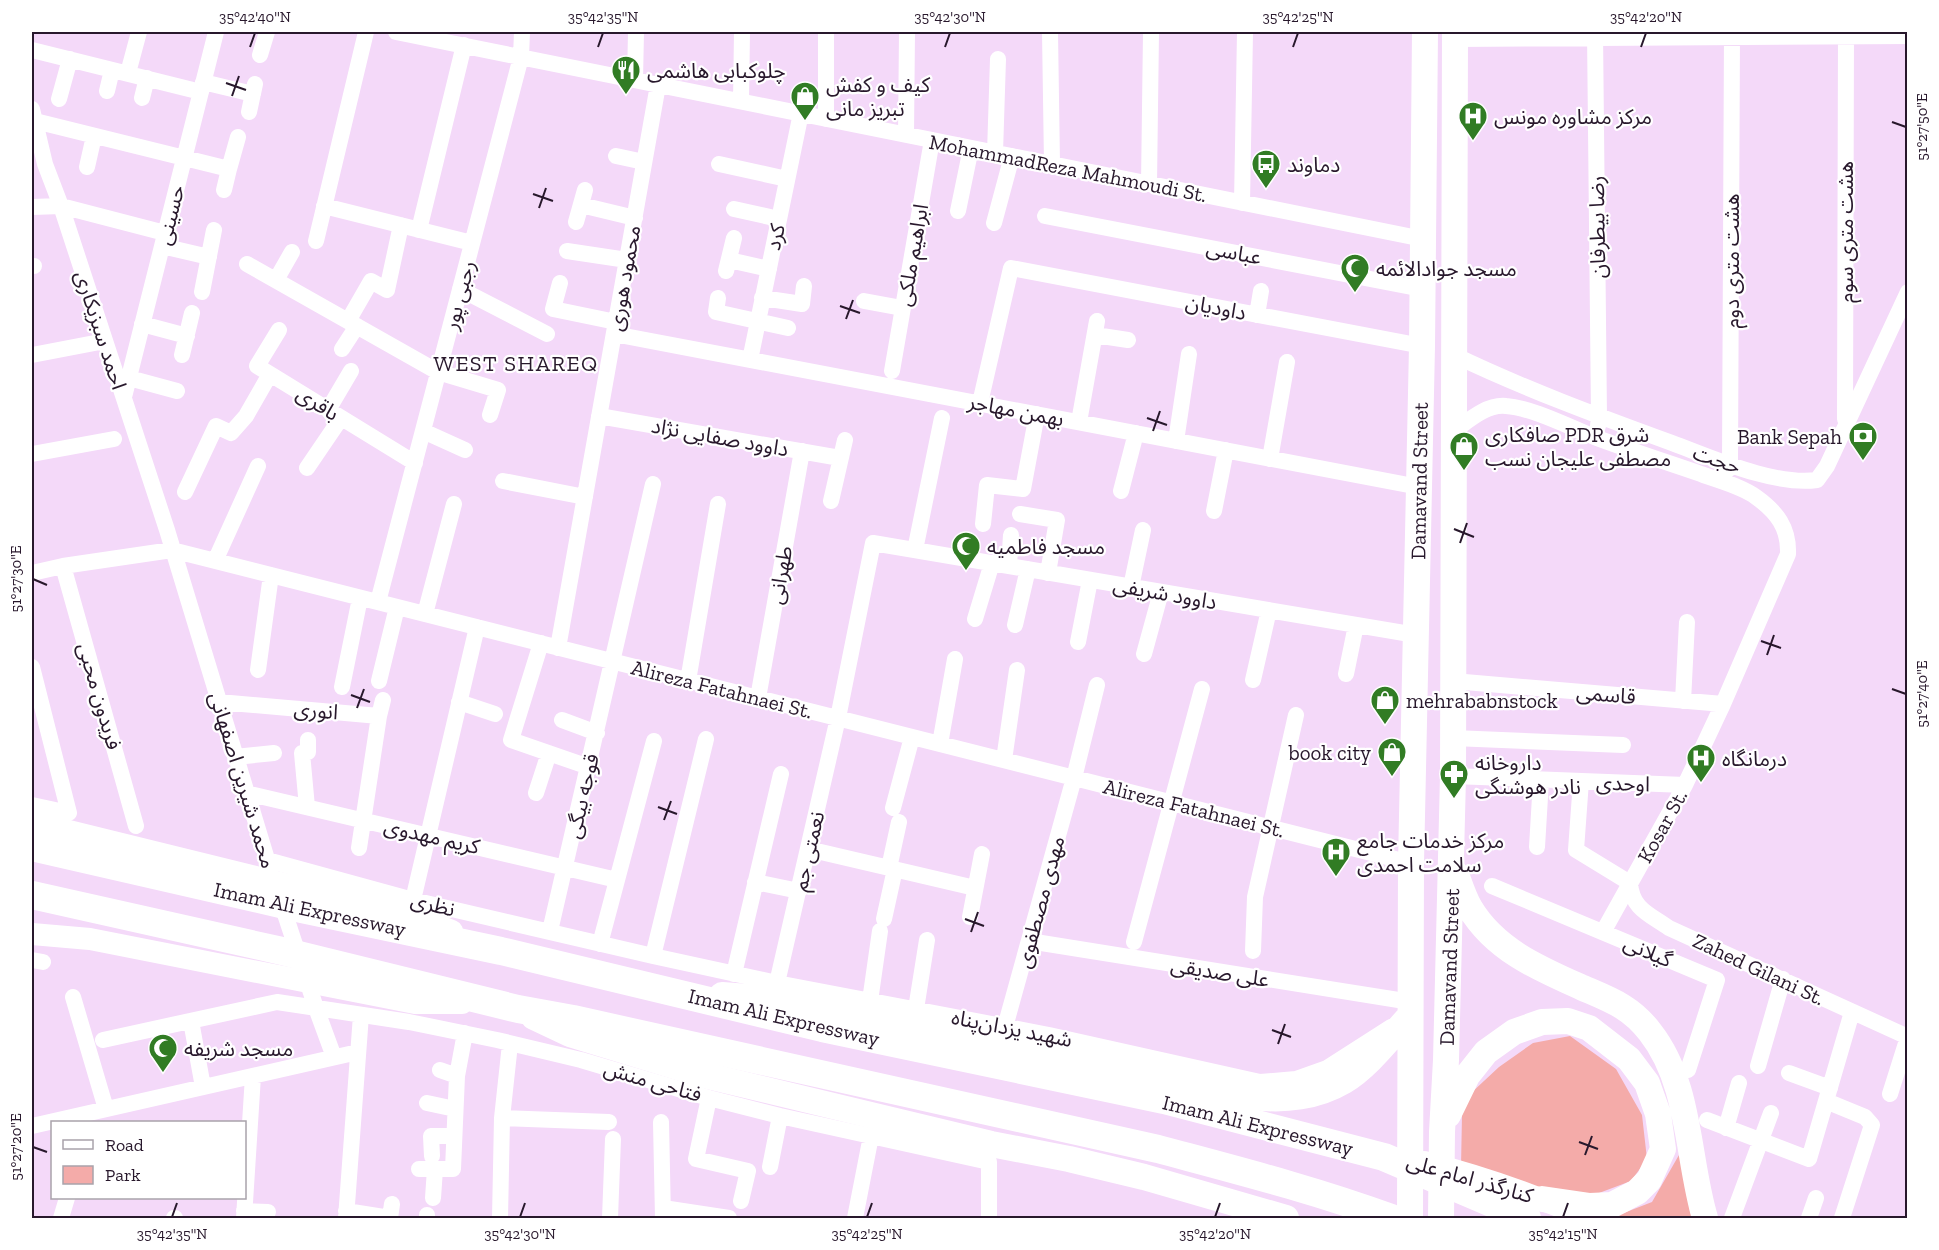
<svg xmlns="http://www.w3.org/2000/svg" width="1939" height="1250" viewBox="0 0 1939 1250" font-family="'Zilla Slab','Noto Sans Arabic',serif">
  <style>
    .green { fill: #f4aba9 }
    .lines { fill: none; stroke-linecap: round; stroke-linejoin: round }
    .street { stroke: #fff; stroke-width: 16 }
    .secondary { stroke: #fff; stroke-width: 22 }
    .primary { stroke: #fff; stroke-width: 26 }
    .highway { stroke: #fff; stroke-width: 28 }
    .ticks { fill: none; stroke: #28182c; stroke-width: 2 }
    .labels { text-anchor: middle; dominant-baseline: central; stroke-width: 4.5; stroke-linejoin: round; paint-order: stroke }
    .poi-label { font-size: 21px; fill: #28182c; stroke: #fff; text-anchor: start }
    .street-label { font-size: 21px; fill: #28182c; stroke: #fff }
    .neighbourhood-label { font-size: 22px; letter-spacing: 1.5px; fill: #28182c; stroke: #fff }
    .neatline { fill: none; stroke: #28182c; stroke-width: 2 }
    .ticks-label { font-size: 15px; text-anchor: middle; fill: #28182c }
  </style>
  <rect width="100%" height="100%" fill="#f4d9f9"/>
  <path class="green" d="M 1570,1036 L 1616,1069 L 1642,1115 L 1647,1159 L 1631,1181 L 1599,1193 L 1560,1197 L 1461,1167 L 1462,1115 L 1470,1094 L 1499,1067 L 1533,1043 Z
    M 1683,1148 L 1690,1212 L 1693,1218 L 1622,1218 L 1616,1216 L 1652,1202 Z"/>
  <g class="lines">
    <path class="street" d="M 396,32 L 1423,239
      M 1050,32 L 1052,164
      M 1595,32 L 1599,417 L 1598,426
      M 1455,39 L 1908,36
      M 32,50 L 201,92
      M 260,55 L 267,32
      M 128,73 L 139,32
      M 635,80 L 636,32
      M 203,82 L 253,94
      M 107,91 L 112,70
      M 142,98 L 147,78
      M 59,99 L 70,59
      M 741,101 L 742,32
      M 32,109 L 45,164 L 61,206 L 167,530 L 270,869
      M 249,112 L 255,84
      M 826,119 L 826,32
      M 35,121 L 229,169 L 224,190
      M 906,135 L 907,32
      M 995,153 L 998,59
      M 616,156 L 644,162
      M 719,164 L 787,179
      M 87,167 L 94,136
      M 229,169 L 238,137
      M 1149,184 L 1151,32
      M 1242,203 L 1245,32
      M 581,205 L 635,218
      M 324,206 L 472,243
      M 32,207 L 61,206 L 165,233
      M 734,209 L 779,219
      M 958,211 L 971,148
      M 1045,216 L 1422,289
      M 576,222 L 585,190
      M 994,223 L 1012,156
      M 419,230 L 464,45
      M 316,241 L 366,32
      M 162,246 L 209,257
      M 567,251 L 627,260
      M 729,260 L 769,269
      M 247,264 L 438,372 L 498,390 L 490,415
      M 32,266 L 34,266
      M 726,271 L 734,238
      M 276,280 L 292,252
      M 560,283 L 553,309 L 616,322
      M 460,289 L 547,334
      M 202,292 L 214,230
      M 718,298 L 716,312 L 788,328
      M 762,298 L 802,304 L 804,286
      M 864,301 L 902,308
      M 1257,315 L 1261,291
      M 348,321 L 371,281 L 387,290 L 401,225
      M 142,324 L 187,336
      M 279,330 L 257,366 L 415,463
      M 614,334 L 1419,487
      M 1095,335 L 1128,340
      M 342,349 L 357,326
      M 32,355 L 105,341
      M 182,355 L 192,313
      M 1454,355 C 1525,389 1598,416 1672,443 C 1713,458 1774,486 1817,480 L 1827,466 L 1908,292
      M 750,360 L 801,113
      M 892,371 L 932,140
      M 129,378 L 177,391
      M 124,397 L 216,32
      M 980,403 L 1011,268 L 1422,346
      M 328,410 L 351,371
      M 599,416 L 840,458
      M 1845,419 L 1846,32
      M 1079,422 L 1097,321
      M 423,431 L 465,450
      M 1454,431 C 1469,420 1487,404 1506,406 C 1533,408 1571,428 1597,438 C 1632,451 1666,462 1701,474 C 1719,481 1741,486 1756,497 C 1777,512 1789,528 1788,554 L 1723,704 L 1685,785 L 1603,932
      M 1176,441 L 1189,354
      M 32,454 L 114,439
      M 1270,459 L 1287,362
      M 307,468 L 341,418
      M 1727,471 L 1730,463 L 1732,32
      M 503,481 L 585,497
      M 1121,491 L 1136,433
      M 185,492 L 216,426 L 231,433 L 246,416 L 270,374
      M 831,501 L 845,440
      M 1214,511 L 1226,450
      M 1020,514 L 1057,520 L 1048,573
      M 983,524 L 987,485 L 1023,489 L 1037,414
      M 915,550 L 942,418
      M 215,561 L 258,466
      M 63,566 L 136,826
      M 1009,566 L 1011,535
      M 32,573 L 63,566 L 172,550 L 1411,863
      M 1131,587 L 1143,530
      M 378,602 L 521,57 L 522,32
      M 425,614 L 454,504
      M 975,619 L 992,563
      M 1015,625 L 1028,569
      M 1078,642 L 1090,580
      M 541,643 L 511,740 L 589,767
      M 558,648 L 658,85
      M 1144,654 L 1161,592
      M 32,667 L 69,813 L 32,805
      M 258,670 L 271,575
      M 1346,674 L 1356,625
      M 1253,680 L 1269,610
      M 379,681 L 397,607
      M 688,681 L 718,504
      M 1453,681 L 1723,704
      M 342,687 L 360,598
      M 758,698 L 802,451
      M 1683,701 L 1687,622
      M 219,702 L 379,716 L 359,848
      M 459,702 L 495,714
      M 379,716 L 383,700
      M 562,720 L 597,733
      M 1453,738 L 1623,745
      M 940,744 L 955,659
      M 235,757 L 274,753
      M 1004,760 L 1017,670
      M 1453,776 L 1685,785
      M 1581,781 L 1576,850 L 1630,883
      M 246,793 L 617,880
      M 536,793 L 549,753
      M 307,807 L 302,753 L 308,752 L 308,740
      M 893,808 L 912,737
      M 1537,847 L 1541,780
      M 808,849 L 975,888
      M 267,860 L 413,900 L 653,956 L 777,983 L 1049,1035 L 1260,1082 L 1296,1079 L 1327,1068 L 1391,1027
      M 889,868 L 899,822
      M 755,882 L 799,891
      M 1630,883 C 1632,909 1649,914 1669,928 L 1908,1037
      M 1492,886 L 1717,980 L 1688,1070
      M 280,899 L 316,1008 L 334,1057
      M 413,900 L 477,627
      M 970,917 L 982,854
      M 884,919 L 895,869
      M 550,931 L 653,484
      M 1029,941 L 1411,1002
      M 1134,942 L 1202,689
      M 600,944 L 654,741
      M 1253,951 L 1255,897 L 1296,715
      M 653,956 L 706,739
      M 32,960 L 43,962
      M 734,974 L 781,774
      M 777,983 L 838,718 L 873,543 L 1416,635
      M 73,997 L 106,1109
      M 870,1001 L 880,931
      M 916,1009 L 927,940
      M 191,1021 L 203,1087
      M 1005,1027 L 1074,778 L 1097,685
      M 103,1040 L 277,1002 L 409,1022 L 497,1040 L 581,1060 L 709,1098 L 780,1116 L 989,1162 L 989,1218
      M 1758,1066 L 1783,979
      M 440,1070 L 457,1076
      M 1789,1073 L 1830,1088
      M 1890,1094 L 1908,1037
      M 709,1098 L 696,1159 L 748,1171 L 741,1201
      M 1826,1101 L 1865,1117 L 1872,1125 L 1842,1218
      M 427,1103 L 455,1109
      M 502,1118 L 609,1122
      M 1707,1120 L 1809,1159 L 1852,1012
      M 661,1122 L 663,1218
      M 32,1126 L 358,1052
      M 1726,1128 L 1739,1083
      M 432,1156 L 431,1136 L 454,1136
      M 770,1167 L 780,1116
      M 419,1169 L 453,1169 L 457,1076 L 465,1033
      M 433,1198 L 435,1169
      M 663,1208 L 729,1218
      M 244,1211 L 268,1212
      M 346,1211 L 390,1218 L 392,1204
      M 61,1218 L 67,1198
      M 174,1218 L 175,1218
      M 244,1218 L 253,1076
      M 346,1218 L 361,1015
      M 427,1218 L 427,1215
      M 500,1218 L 502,1118 L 510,1044
      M 610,1218 L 613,1139
      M 855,1218 L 871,1136
      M 1732,1218 L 1771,1113
      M 1809,1218 L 1816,1198"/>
    <path class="secondary" d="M 32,822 L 313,891 L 421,919 L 452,931
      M 32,934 L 90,939 L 415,1003 L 462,1003
      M 1424,1162 C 1480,1176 1534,1195 1587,1218"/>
    <path class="primary" d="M 1456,874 C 1460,885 1464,898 1470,908 C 1495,950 1540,969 1583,988 C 1611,1000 1631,1007 1650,1032 C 1691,1084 1687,1158 1705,1218
      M 722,995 L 761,998 L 963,1033 L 1254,1097 C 1284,1101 1317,1097 1344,1081 C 1368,1067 1391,1036 1410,1016
      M 534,1017 L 570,1034 L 704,1075 L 991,1144 L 1069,1159 L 1144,1177 L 1286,1218
      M 1448,1115 L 1467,1076 L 1486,1052 L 1514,1032 L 1542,1022 L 1568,1021 L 1589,1028 L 1629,1059 L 1647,1083 L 1658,1114 L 1663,1149 L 1649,1180 L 1637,1192 L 1612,1205 L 1590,1206 L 1542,1199
      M 1410,1218 L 1411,863 L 1422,346 L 1425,32
      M 1441,1218 L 1442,1132 L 1446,1060 L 1453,776 L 1455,32"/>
    <path class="highway" d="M 32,847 L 302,909 L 501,951 L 822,1028 L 1164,1100 L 1384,1157 L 1527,1218
      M 32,895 L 282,951 L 518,1009 L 573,1019 L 1158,1149 C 1236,1170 1315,1190 1391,1218"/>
  </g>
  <path class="ticks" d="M 250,47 L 255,33M 598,47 L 603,33M 945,47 L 950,33M 1293,47 L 1298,33M 1641,47 L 1646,33M 226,83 L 246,90M 232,96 L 239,76M 1892,122 L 1906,127M 533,194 L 553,201M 539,208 L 546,188M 840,306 L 860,313M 846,319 L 853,300M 1147,418 L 1167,425M 1153,431 L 1160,411M 1454,529 L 1474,537M 1460,543 L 1467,523M 33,579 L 47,585M 1761,641 L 1781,648M 1767,655 L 1774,635M 1892,689 L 1906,694M 351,695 L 370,702M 357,708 L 364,689M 658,807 L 677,814M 664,820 L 671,801M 965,919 L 984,926M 971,932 L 978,912M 1272,1030 L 1291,1037M 1278,1044 L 1285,1024M 1579,1142 L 1598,1149M 33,1147 L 47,1152M 1585,1155 L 1592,1136M 172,1217 L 177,1203M 520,1217 L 525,1203M 867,1217 L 872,1203M 1215,1217 L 1220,1203M 1563,1217 L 1568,1203"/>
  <defs>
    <g id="restaurant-pin" transform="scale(1.5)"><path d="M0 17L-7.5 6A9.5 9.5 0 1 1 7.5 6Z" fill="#317c24" stroke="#fff"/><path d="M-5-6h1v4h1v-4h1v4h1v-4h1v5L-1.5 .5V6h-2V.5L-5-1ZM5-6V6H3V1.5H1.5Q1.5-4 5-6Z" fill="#fff"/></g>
    <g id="shop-pin" transform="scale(1.5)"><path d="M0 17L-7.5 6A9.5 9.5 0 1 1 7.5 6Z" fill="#317c24" stroke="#fff"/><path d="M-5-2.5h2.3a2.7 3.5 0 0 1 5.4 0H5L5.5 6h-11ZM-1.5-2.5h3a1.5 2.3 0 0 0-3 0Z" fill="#fff"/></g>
    <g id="hospital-pin" transform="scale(1.5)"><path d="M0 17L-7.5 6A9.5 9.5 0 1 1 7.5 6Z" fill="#317c24" stroke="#fff"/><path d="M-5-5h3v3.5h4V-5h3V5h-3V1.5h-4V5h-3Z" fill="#fff"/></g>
    <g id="bus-pin" transform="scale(1.5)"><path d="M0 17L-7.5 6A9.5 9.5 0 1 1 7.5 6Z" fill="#317c24" stroke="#fff"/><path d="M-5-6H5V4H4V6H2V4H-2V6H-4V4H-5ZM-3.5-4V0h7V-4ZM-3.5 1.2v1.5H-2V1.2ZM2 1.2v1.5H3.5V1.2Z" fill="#fff"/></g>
    <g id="mosque-pin" transform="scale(1.5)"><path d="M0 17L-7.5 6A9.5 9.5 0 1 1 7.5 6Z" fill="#317c24" stroke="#fff"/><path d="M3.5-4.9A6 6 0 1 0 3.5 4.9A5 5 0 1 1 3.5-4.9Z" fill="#fff"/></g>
    <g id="bank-pin" transform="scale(1.5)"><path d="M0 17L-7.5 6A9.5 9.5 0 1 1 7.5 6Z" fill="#317c24" stroke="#fff"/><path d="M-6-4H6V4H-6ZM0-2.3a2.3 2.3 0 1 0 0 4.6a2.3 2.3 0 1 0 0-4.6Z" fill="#fff"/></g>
    <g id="pharmacy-pin" transform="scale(1.5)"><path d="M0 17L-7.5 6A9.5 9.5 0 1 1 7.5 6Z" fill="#317c24" stroke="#fff"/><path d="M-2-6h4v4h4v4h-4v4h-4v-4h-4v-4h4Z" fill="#fff"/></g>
  </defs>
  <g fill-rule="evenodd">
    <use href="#restaurant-pin" x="626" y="70"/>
    <use href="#shop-pin" x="805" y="96"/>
    <use href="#hospital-pin" x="1473" y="116"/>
    <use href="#bus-pin" x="1266" y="164"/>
    <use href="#mosque-pin" x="1355" y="268"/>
    <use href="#bank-pin" x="1863" y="436"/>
    <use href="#shop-pin" x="1464" y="446"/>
    <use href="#mosque-pin" x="966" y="546"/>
    <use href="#shop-pin" x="1385" y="700"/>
    <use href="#shop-pin" x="1392" y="752"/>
    <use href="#hospital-pin" x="1701" y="758"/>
    <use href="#pharmacy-pin" x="1454" y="774"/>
    <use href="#hospital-pin" x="1336" y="852"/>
    <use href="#mosque-pin" x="163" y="1048"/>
  </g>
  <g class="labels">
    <g class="poi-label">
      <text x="647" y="70">چلوکبابی هاشمی</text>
      <text x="826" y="84">کیف و کفش<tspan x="826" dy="24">تبریز مانی</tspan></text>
      <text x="1494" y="116">مرکز مشاوره مونس</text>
      <text x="1287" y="164">دماوند</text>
      <text x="1376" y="268">مسجد جوادالائمه</text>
      <text x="1485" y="434">صافکاری PDR شرق<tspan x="1485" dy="24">مصطفی علیجان نسب</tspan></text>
      <text x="1842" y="436" text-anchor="end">Bank Sepah</text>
      <text x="987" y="546">مسجد فاطمیه</text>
      <text x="1406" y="700">mehrababnstock</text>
      <text x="1371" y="752" text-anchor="end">book city</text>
      <text x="1722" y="758">درمانگاه</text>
      <text x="1475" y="762">داروخانه<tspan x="1475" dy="24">نادر هوشنگی</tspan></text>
      <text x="1357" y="840">مرکز خدمات جامع<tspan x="1357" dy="24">سلامت احمدی</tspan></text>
      <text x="184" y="1048">مسجد شریفه</text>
    </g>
    <g class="street-label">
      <text transform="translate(1068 168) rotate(11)">MohammadReza Mahmoudi St.</text>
      <text transform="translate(170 215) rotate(-76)">حسینی</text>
      <text transform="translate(1597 227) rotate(-91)">رضا بیطرفان</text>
      <text transform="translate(1845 232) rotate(-90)">هشت متری سوم</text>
      <text transform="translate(775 237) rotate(-78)">کرد</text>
      <text transform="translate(1234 252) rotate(11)">عباسی</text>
      <text transform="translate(912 255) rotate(-80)">ابراهیم ملکی</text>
      <text transform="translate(1731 261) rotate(-90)">هشت متری دوم</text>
      <text transform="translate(624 278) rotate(-80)">محمود هوری</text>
      <text transform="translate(459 295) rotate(-75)">رجبی پور</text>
      <text transform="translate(1216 307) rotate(11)">داودیان</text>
      <text transform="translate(101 330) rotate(72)">احمد سبزیکاری</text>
      <text transform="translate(318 403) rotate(32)">باقری</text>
      <text transform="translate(1016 410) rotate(11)">بهمن مهاجر</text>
      <text transform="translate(720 437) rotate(10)">داوود صفایی نژاد</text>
      <text transform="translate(1717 459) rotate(19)">حجت</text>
      <text transform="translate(1419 481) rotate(-89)">Damavand Street</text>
      <text transform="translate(780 575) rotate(-80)">طهرانی</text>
      <text transform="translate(1165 593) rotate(10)">داوود شریفی</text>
      <text transform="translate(722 689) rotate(14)">Alireza Fatahnaei St.</text>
      <text transform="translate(1606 694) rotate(5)">قاسمی</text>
      <text transform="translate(100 696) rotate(74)">فریدون محبی</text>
      <text transform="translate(316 710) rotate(5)">انوری</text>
      <text transform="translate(243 780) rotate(73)">محمد شیرین اصفهانی</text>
      <text transform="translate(1623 783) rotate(2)">اوحدی</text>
      <text transform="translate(582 796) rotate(-77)">قوجه بیگی</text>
      <text transform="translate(1194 808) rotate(14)">Alireza Fatahnaei St.</text>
      <text transform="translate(1662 826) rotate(-61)">Kosar St.</text>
      <text transform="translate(432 836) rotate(13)">کریم مهدوی</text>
      <text transform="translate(808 851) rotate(-77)">نعمتی جم</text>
      <text transform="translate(1040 902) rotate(-75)">مهدی مصطفوی</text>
      <text transform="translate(433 904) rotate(14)">نظری</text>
      <text transform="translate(310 909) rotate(12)">Imam Ali Expressway</text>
      <text transform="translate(1648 951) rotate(23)">گیلانی</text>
      <text transform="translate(1449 967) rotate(-88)">Damavand Street</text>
      <text transform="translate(1759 969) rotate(25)">Zahed Gilani St.</text>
      <text transform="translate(1220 972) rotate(9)">علی صدیقی</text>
      <text transform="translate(784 1017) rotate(13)">Imam Ali Expressway</text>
      <text transform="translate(1012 1028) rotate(11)">شهید یزدان‌پناه</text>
      <text transform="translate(653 1081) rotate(16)">فتاحی منش</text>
      <text transform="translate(1258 1125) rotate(14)">Imam Ali Expressway</text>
      <text transform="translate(1470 1178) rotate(16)">کنارگذر امام علی</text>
    </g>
    <g class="neighbourhood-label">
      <text x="516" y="363">WEST SHAREQ</text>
    </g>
  </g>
  <rect width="1939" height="1250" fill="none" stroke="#ffffff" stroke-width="66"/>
  <rect x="51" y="1121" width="195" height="78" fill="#ffffff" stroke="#a9a3ab" stroke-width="1.5"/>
  <rect x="63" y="1140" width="30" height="9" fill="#ffffff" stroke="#a9a3ab" stroke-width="1.5"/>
  <text x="105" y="1151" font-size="18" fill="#28182c">Road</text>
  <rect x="63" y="1166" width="30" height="18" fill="#f4aba9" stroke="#a9a3ab" stroke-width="1.5"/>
  <text x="105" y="1181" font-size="18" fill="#28182c">Park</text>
  <rect x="33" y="33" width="1873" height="1184" class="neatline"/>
  <g class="ticks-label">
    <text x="255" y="22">35°42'40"N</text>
    <text x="603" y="22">35°42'35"N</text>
    <text x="950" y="22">35°42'30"N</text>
    <text x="1298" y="22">35°42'25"N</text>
    <text x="1646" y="22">35°42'20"N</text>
    <text transform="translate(1922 127) rotate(-90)" y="5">51°27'50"E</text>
    <text transform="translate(16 579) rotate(-90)" y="5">51°27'30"E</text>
    <text transform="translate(1922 694) rotate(-90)" y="5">51°27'40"E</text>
    <text transform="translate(16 1147) rotate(-90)" y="5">51°27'20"E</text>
    <text x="172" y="1239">35°42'35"N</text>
    <text x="520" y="1239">35°42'30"N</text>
    <text x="867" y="1239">35°42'25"N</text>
    <text x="1215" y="1239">35°42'20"N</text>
    <text x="1563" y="1239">35°42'15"N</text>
  </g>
</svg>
